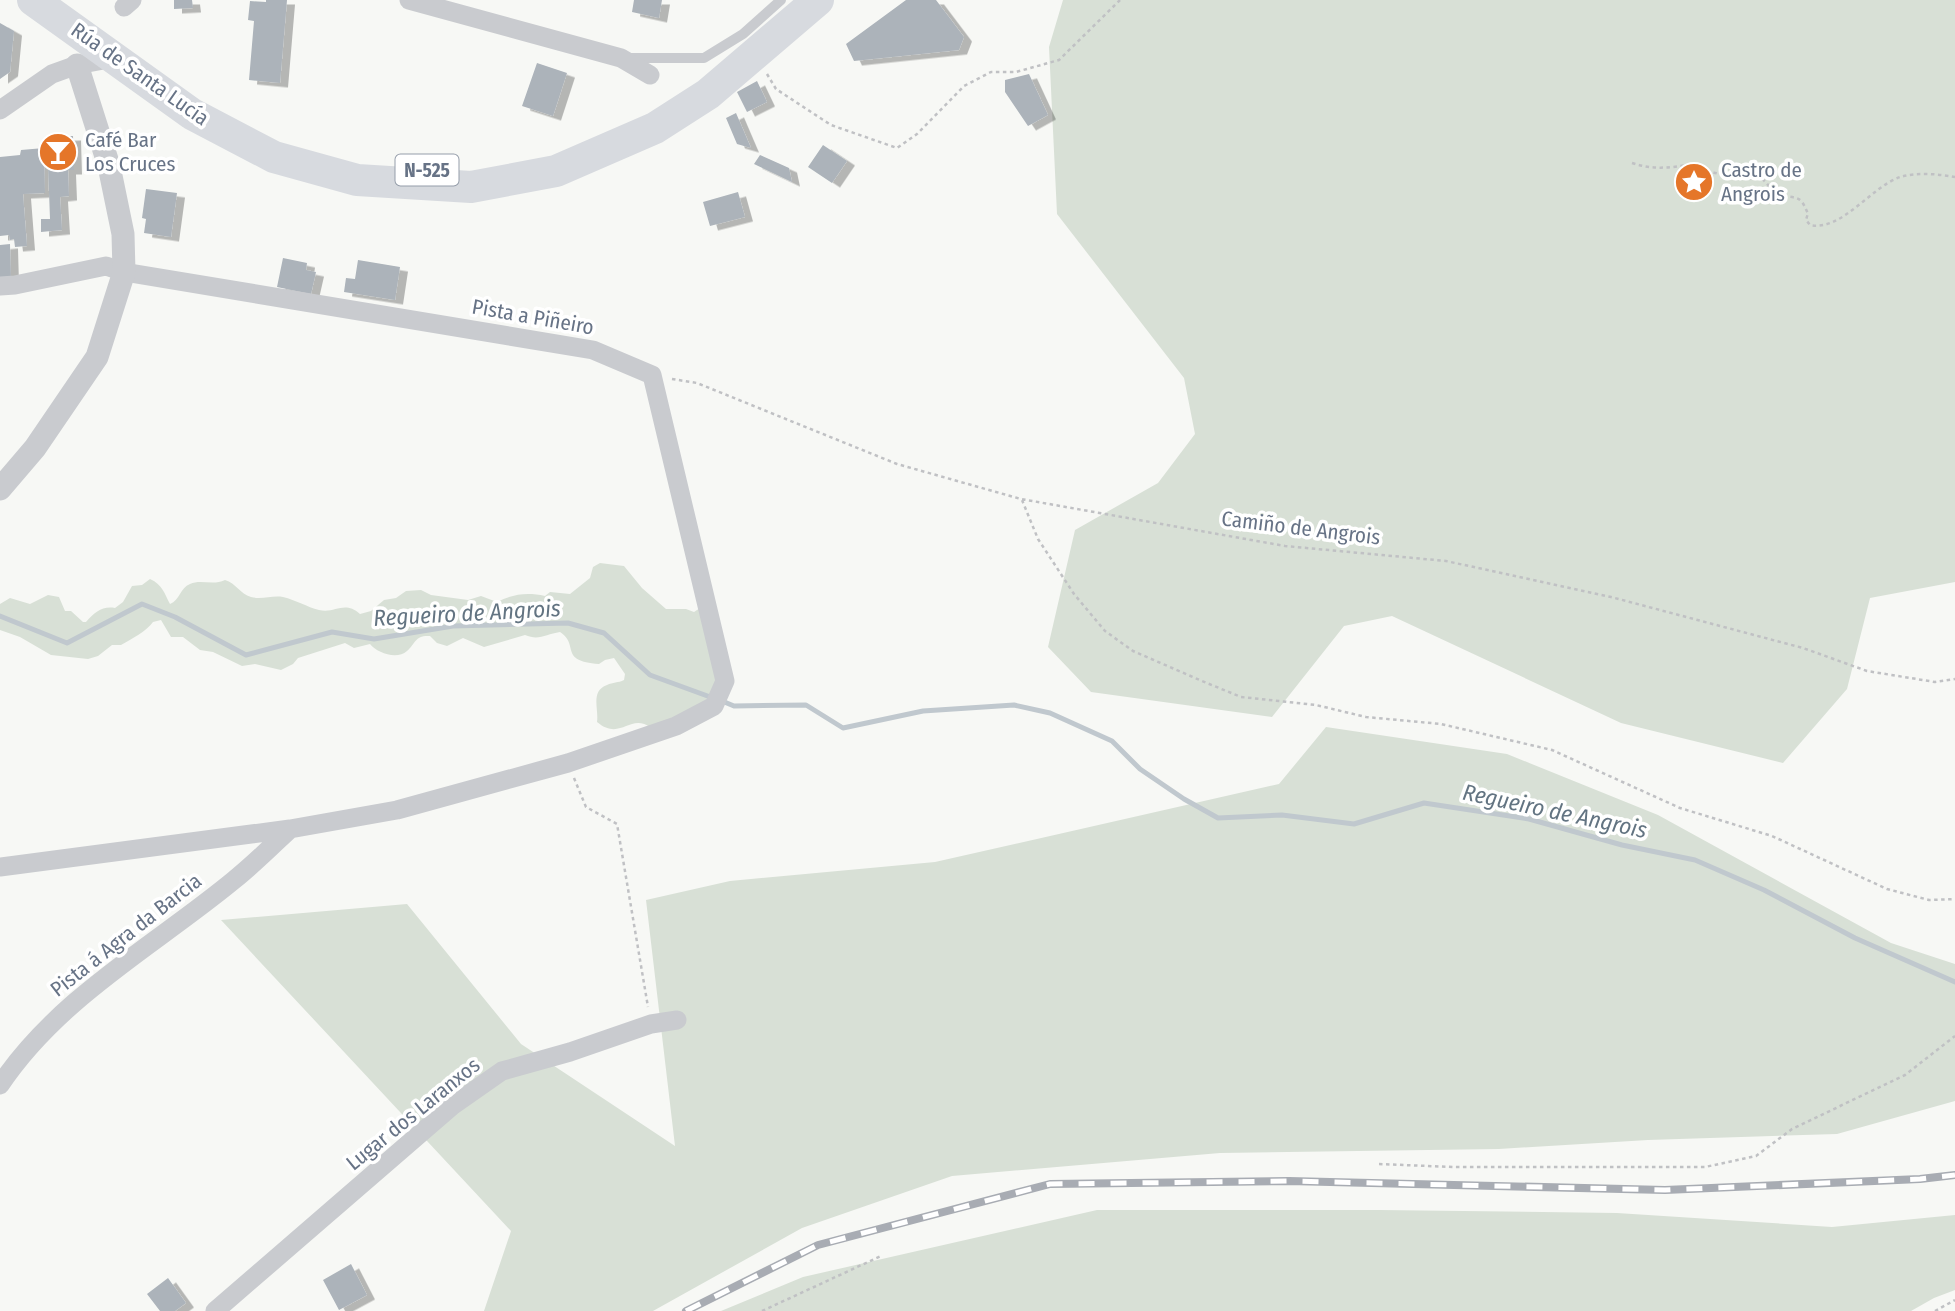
<svg xmlns="http://www.w3.org/2000/svg" width="1955" height="1311" viewBox="0 0 1955 1311" font-family="'Fira Sans Condensed',sans-serif">
  <style>
    .green { fill: #d8e0d6 }
    .lines { fill: none; stroke-linecap: round; stroke-linejoin: round }
    .stream { stroke: #c0c8ce; stroke-width: 5 }
    .building { fill: #acb3ba; filter: url(#shadow) }
    .path { stroke: #c0c1c4; stroke-width: 2.5; stroke-dasharray: 3.5 3.5; stroke-linecap: butt }
    .service { stroke: #c9cbcf; stroke-width: 10 }
    .minor { stroke: #c9cbcf; stroke-width: 19 }
    .tertiary { stroke: #c9cbcf; stroke-width: 23 }
    .trunk { stroke: #d7dadf; stroke-width: 32 }
    .rail-casing { stroke: #a8acb3; stroke-width: 8 }
    .rail { stroke: #fff; stroke-width: 5; stroke-dasharray: 16; stroke-linecap: butt }
    .labels { text-anchor: middle; dominant-baseline: central; stroke-width: 7; stroke-linejoin: round; paint-order: stroke }
    .shield { fill: #fff; stroke: #959daa; stroke-width: 2 }
    .shield-label { font-size: 19px; font-weight: bold; fill: #677386 }
    .street-label { font-size: 21px; fill: #677386; stroke: #fff }
    .poi-label { font-size: 21px; fill: #677386; stroke: #fff; text-anchor: start }
    .water-label { font-size: 23px; font-style: italic; fill: #637482; stroke: #fff }
  </style>
  <defs>
    <filter id="shadow"><feDropShadow dx="8" dy="4.5" stdDeviation="0" flood-color="#0004"/></filter>
  </defs>
  <rect width="100%" height="100%" fill="#f7f8f5"/>
  <path class="green" d="M 1063,0 L 1955,0 L 1955,582 L 1870,598 L 1847,689 L 1783,763 L 1621,723 L 1392,616 L 1344,626 L 1272,717 L 1091,692 L 1048,647 L 1075,530 L 1158,483 L 1195,434 L 1184,378 L 1057,214 L 1049,47 Z
    M 600,563 L 624,566 L 642,588 L 666,609 L 686,609 L 694,612 L 703,606 L 718,671 L 710,705 L 651,728 C 630,712 621,742 597,722 C 599,709 590,691 607,685 C 613,682 618,683 624,680 L 625,674 L 614,658 L 605,660 L 599,664 C 558,661 580,645 560,632 C 546,634 539,641 525,635 L 484,647 L 463,638 L 447,646 L 437,643 L 430,636 C 415,635 416,643 407,651 C 397,660 377,653 370,644 L 354,648 L 345,643 L 298,658 L 293,664 L 281,670 L 255,664 L 242,666 L 213,652 L 200,650 L 183,637 L 171,637 L 161,620 L 153,622 C 147,631 131,639 121,645 L 112,645 L 98,656 L 88,659 L 51,655 L 20,637 L 0,630 L 0,604 L 10,598 L 30,604 L 48,595 L 59,597 L 65,611 L 71,611 L 83,622 L 86,622 C 95,612 102,606 115,608 L 123,602 L 132,586 L 142,585 L 150,579 C 163,585 164,593 170,604 C 180,600 180,588 190,584 C 201,579 213,586 225,580 C 236,583 240,594 251,597 C 262,600 272,595 283,597 C 296,600 307,607 319,610 C 335,614 344,600 360,614 L 371,611 L 384,600 L 396,598 L 406,591 L 421,590 L 431,595 L 468,600 L 481,596 L 497,602 C 513,594 527,592 545,596 L 550,592 L 570,594 L 590,578 L 593,567 Z
    M 1326,727 L 1507,754 L 1658,815 L 1891,943 L 1955,964 L 1955,1101 L 1837,1134 L 1648,1140 L 1499,1149 L 1220,1153 L 952,1176 L 802,1228 L 653,1311 L 484,1311 L 511,1231 L 221,920 L 407,904 L 521,1044 L 675,1146 L 646,900 L 730,881 L 935,862 L 1279,784 Z
    M 1097,1210 L 1380,1210 L 1617,1213 L 1832,1227 L 1955,1215 L 1955,1290 L 1934,1298 L 1911,1311 L 721,1311 L 803,1277 Z"/>
  <g class="lines">
    <path class="stream" d="M 0,616 L 67,643 L 142,604 L 175,617 L 246,655 L 332,632 L 374,639 L 453,626 L 568,623 L 604,633 L 650,675 L 713,698
      M 722,701 L 734,706 L 806,705 L 843,728 L 923,711 L 1014,705 L 1050,713 L 1112,741 L 1140,769 L 1184,799 L 1218,818 L 1282,815 L 1354,824 L 1424,803 L 1529,819 L 1622,845 L 1695,860 L 1764,890 L 1855,938 L 1955,982"/>
  </g>
  <path class="building" d="M 174,0 L 192,0 L 193,8 L 174,9 Z
    M 266,0 L 287,0 L 280,83 L 249,80 L 254,21 L 248,20 L 250,1 L 266,2 Z
    M 634,0 L 662,0 L 659,18 L 632,12 Z
    M 906,0 L 936,0 L 964,37 L 959,50 L 854,61 L 846,44 Z
    M 0,23 L 14,31 L 10,72 L 0,79 Z
    M 537,63 L 567,73 L 553,116 L 522,106 Z
    M 1029,74 L 1048,115 L 1028,126 L 1005,92 L 1005,80 Z
    M 757,81 L 767,102 L 747,112 L 737,92 Z
    M 736,113 L 751,148 L 737,144 L 726,118 Z
    M 73,136 L 74,170 L 68,170 L 69,196 L 60,197 L 62,230 L 41,232 L 41,219 L 50,219 L 47,137 Z
    M 823,145 L 847,161 L 832,183 L 808,167 Z
    M 44,148 L 45,193 L 23,194 L 27,246 L 15,247 L 14,239 L 10,240 L 9,235 L 0,236 L 0,157 L 20,155 L 21,150 Z
    M 760,155 L 789,168 L 792,182 L 754,164 Z
    M 146,189 L 177,193 L 171,237 L 144,233 L 146,219 L 142,218 Z
    M 738,192 L 745,217 L 710,226 L 703,202 Z
    M 10,244 L 11,280 L 0,280 L 0,245 Z
    M 283,258 L 307,263 L 306,270 L 316,272 L 311,294 L 277,287 Z
    M 358,260 L 400,267 L 395,300 L 344,292 L 346,278 L 355,279 Z
    M 351,1264 L 367,1295 L 339,1310 L 323,1280 Z
    M 168,1278 L 186,1303 L 175,1311 L 160,1311 L 147,1294 Z"/>
  <g class="lines">
    <path class="path" d="M 767,74 L 776,89 L 831,125 L 897,148 L 917,134 L 964,86 L 991,72 L 1016,72 L 1059,60 L 1120,0
      M 1632,163 C 1653,170 1671,168 1693,164 C 1710,175 1741,178 1762,179 C 1768,183 1769,188 1774,192 C 1782,199 1796,194 1802,202 C 1805,206 1806,210 1808,213 L 1806,220 L 1810,225 C 1841,232 1871,187 1900,177 C 1917,172 1938,174 1955,177
      M 672,379 L 697,383 L 897,464 L 1021,499 L 1285,546 L 1446,561 L 1611,597 L 1803,648 L 1867,671 L 1935,682 L 1955,679
      M 1022,500 L 1038,539 L 1074,594 L 1105,631 L 1133,651 L 1202,681 L 1241,697 L 1316,705 L 1366,717 L 1441,724 L 1552,750 L 1680,808 L 1772,836 L 1887,889 L 1929,900 L 1955,899
      M 574,778 L 586,807 L 617,824 L 648,1007
      M 1379,1164 L 1453,1167 L 1705,1167 L 1756,1156 L 1792,1129 L 1905,1075 L 1955,1036
      M 762,1311 L 881,1256
      M 1935,1311 L 1955,1300"/>
    <path class="service" d="M 630,58 L 704,58 L 743,34 L 781,0"/>
    <path class="minor" d="M 409,0 L 621,58 L 650,75
      M 124,7 L 132,0
      M 0,110 L 52,74 L 77,65 L 114,58
      M 0,286 L 15,285 L 106,266 L 124,272 L 593,350 L 652,375 L 725,681 L 714,706 L 676,726 L 568,763 L 397,810 L 290,829 L 0,867
      M 0,1085 C 59,997 154,946 234,880 C 254,864 272,846 290,829
      M 215,1311 L 452,1106 L 502,1071 L 570,1052 L 651,1024 L 677,1020"/>
    <path class="tertiary" d="M 0,489 L 35,448 L 97,357 L 124,272 L 123,234 L 109,166 L 77,65"/>
    <path class="trunk" d="M 33,0 L 192,114 L 274,157 L 357,180 L 471,187 L 556,171 L 655,128 L 708,94 L 818,0"/>
    <g class="rail-casing">
      <path id="rail" d="M 686,1311 L 818,1245 L 1050,1184 L 1289,1181 L 1665,1190 L 1920,1179 L 1955,1175"/>
    </g>
    <use href="#rail" class="rail"/>
  </g>
  <defs>
    <g id="bar-disc" transform="scale(2.0125)"><circle r="9.5" fill="#e57629" stroke="#fff"/><path d="M-6-5H6L.8 .8V4.5H3.5V6h-7V4.5H-.8V.8Z" fill="#fff"/></g>
    <g id="sight-disc" transform="scale(2.0125)"><circle r="9.5" fill="#e57629" stroke="#fff"/><path d="M0-6L1.8-2.2L6-1.7L2.9 1.2L3.7 5.4L0 3.3L-3.7 5.4L-2.9 1.2L-6-1.7L-1.8-2.2Z" fill="#fff"/></g>
  </defs>
  <g fill-rule="evenodd">
    <use href="#bar-disc" x="58" y="152"/>
    <use href="#sight-disc" x="1694" y="182"/>
  </g>
  <g class="labels">
    <rect class="shield" x="395.5" y="154.5" width="63" height="31" rx="5"/>
    <g class="shield-label">
      <text x="427" y="170">N-525</text>
    </g>
    <g class="street-label">
      <text transform="translate(140 74) rotate(35)">Rúa de Santa Lucía</text>
      <text transform="translate(533 317) rotate(10)">Pista a Piñeiro</text>
      <text transform="translate(1301 528) rotate(7)">Camiño de Angrois</text>
      <text transform="translate(126 935) rotate(-38)">Pista á Agra da Barcia</text>
      <text transform="translate(413 1114) rotate(-39)">Lugar dos Laranxos</text>
    </g>
    <g class="poi-label">
      <text x="85" y="140">Café Bar<tspan x="85" dy="24">Los Cruces</tspan></text>
      <text x="1721" y="170">Castro de<tspan x="1721" dy="24">Angrois</tspan></text>
    </g>
    <g class="water-label">
      <text transform="translate(467 613) rotate(-3)">Regueiro de Angrois</text>
      <text transform="translate(1555 811) rotate(12)">Regueiro de Angrois</text>
    </g>
  </g>
</svg>
